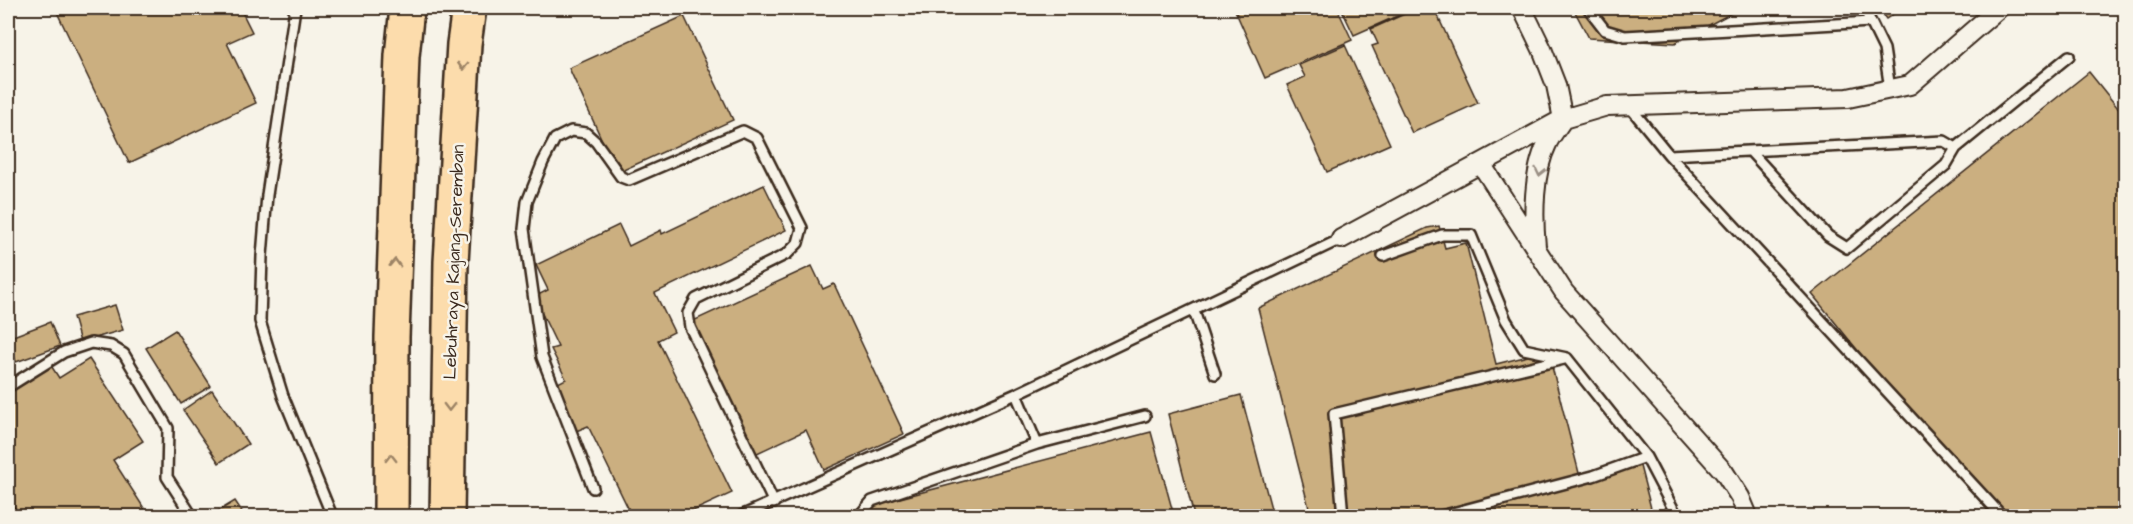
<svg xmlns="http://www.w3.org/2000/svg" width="2133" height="524" viewBox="0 0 2133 524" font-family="'Architects Daughter',sans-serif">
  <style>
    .building { fill: #cbaf80; stroke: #3b2a1e; stroke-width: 1.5 }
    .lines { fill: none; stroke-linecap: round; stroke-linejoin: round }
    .service-casing { stroke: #3b2a1e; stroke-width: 14 }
    .minor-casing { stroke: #3b2a1e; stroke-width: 22 }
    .motorway-casing { stroke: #3b2a1e; stroke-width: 38 }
    .service { stroke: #f7f3e8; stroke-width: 9 }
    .minor { stroke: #f7f3e8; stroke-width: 18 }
    .motorway { stroke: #fcdcac; stroke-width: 33 }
    .oneway { stroke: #9c8365 }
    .oneway2 { stroke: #998e83 }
    .labels { text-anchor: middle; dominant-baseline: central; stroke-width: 5; stroke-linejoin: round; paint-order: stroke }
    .street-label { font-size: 18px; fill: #3b2a1e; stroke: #f7f3e8 }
  </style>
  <rect width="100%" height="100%" fill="#f7f3e8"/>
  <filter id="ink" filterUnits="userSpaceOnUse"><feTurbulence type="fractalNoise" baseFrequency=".0167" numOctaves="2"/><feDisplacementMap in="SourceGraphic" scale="12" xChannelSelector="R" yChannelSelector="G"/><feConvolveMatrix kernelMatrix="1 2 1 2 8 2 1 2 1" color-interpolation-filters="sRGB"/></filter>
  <g filter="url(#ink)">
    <path class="building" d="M 55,8 L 240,8 L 252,32 L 227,43 L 256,103 L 129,163 Z
      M 1234,8 L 1337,8 L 1352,40 L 1265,78 Z
      M 1341,8 L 1415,8 L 1354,35 Z
      M 1418,8 L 1434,8 L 1478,103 L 1412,133 L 1372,46 L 1378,44 L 1371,29 Z
      M 1573,8 L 1741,8 L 1675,43 L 1589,38 Z
      M 1878,8 L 1903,8 L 1886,19 Z
      M 684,16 L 733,120 L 617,173 L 569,68 Z
      M 1345,45 L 1390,144 L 1327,172 L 1287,85 L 1305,77 L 1299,65 Z
      M 2089,72 L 2126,118 L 2126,516 L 1992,516 L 1812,294 Z
      M 764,185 L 786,230 L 655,293 L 674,332 L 658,340 L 732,493 L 682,516 L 632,516 L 588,426 L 574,432 L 552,386 L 566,379 L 551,349 L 558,347 L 534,297 L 548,290 L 536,265 L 619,225 L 629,246 L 661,230 L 662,234 Z
      M 1439,226 L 1445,248 L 1466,243 L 1496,364 L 1548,351 L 1581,481 L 1640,466 L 1653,516 L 1311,516 L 1258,308 L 1427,228 Z
      M 812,266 L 823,289 L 834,284 L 904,434 L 824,470 L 806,430 L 755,454 L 693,321 Z
      M 115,305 L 123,330 L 80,342 L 73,317 Z
      M 50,322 L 60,346 L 16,362 L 8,338 Z
      M 175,330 L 211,386 L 181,404 L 146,348 Z
      M 89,359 L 143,441 L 113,460 L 149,516 L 8,516 L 8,391 L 50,364 L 59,378 Z
      M 212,390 L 248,444 L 219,463 L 183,410 Z
      M 1241,395 L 1273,516 L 1194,516 L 1168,414 Z
      M 1151,432 L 1174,516 L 865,516 L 862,508 Z
      M 235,501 L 245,516 L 210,516 Z"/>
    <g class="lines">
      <g class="service-casing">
        <path id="service" d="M 295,8 L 267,195 L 262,256 L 260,321 L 283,396 L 332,516
          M 1588,8 L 1605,30 L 1625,36 L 1871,22
          M 1864,8 L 1884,49 L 1890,89
          M 1629,106 L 1669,155 L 2002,516
          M 1750,151 L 1828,236 L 1847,248 L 1946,165 L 1956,148
          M 1669,155 L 1944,141 L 1956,148 L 2069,56
          M 1383,256 L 1442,235 L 1471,235 L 1506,320 L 1524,349 L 1567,358 L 1646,457 L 1677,516
          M 1194,311 L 1215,374
          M 8,387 L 64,352 L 91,343 L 111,346 L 124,354 L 168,428 L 167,477 L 192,516
          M 1016,394 L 1037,444 L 1145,416
          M 593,488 L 542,357 L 524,229 L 527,202 L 543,162 L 555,139 L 571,131 L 586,133 L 596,142 L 621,177 L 629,180 L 743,131 L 757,138 L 802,228 L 798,243 L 787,254 L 696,299 L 688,313 L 690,327 L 774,503
          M 8,508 L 12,516
          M 741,516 L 1016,394 L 1341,239
          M 859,516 L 872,501 L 1037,444
          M 1343,516 L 1334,414 L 1564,359
          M 1441,516 L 1593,476 L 1646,457"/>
      </g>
      <g class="minor-casing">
        <path id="minor" d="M 1522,8 L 1542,49 L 1556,85 L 1563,119 C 1558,127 1551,135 1547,144 C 1533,172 1533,216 1536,247
          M 1481,164 L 1564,292 L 1724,472 L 1740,497 L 1748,516
          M 1341,239 L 1563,119 L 1607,106 L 1848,98 L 1910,85 L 1999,8"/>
      </g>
      <g class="motorway-casing">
        <path id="motorway" d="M 391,516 L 392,337 L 402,56 L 407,8
          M 447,516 L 451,262 L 464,44 L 469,8"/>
      </g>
      <use href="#service" class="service"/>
      <use href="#minor" class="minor"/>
      <use href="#motorway" class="motorway"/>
    </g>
    <defs><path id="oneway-chevron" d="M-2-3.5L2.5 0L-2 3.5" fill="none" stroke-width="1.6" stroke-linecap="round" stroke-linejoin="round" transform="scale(1.5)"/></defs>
    <g class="oneway">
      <use href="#oneway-chevron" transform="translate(463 66) rotate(93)"/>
      <use href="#oneway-chevron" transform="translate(395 263) rotate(-88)"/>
      <use href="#oneway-chevron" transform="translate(449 407) rotate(91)"/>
      <use href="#oneway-chevron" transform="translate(391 458) rotate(-90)"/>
    </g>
    <use class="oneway2" href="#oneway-chevron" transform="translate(1540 172) rotate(103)"/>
  </g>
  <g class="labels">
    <g class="street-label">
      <text transform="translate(454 262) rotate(-88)">Lebuhraya Kajang-Seremban</text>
    </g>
  </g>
  <rect width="2133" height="524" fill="none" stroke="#f7f3e8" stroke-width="30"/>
  <rect x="15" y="15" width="2103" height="494" fill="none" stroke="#3b2a1e" stroke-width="2" filter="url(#ink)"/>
</svg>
